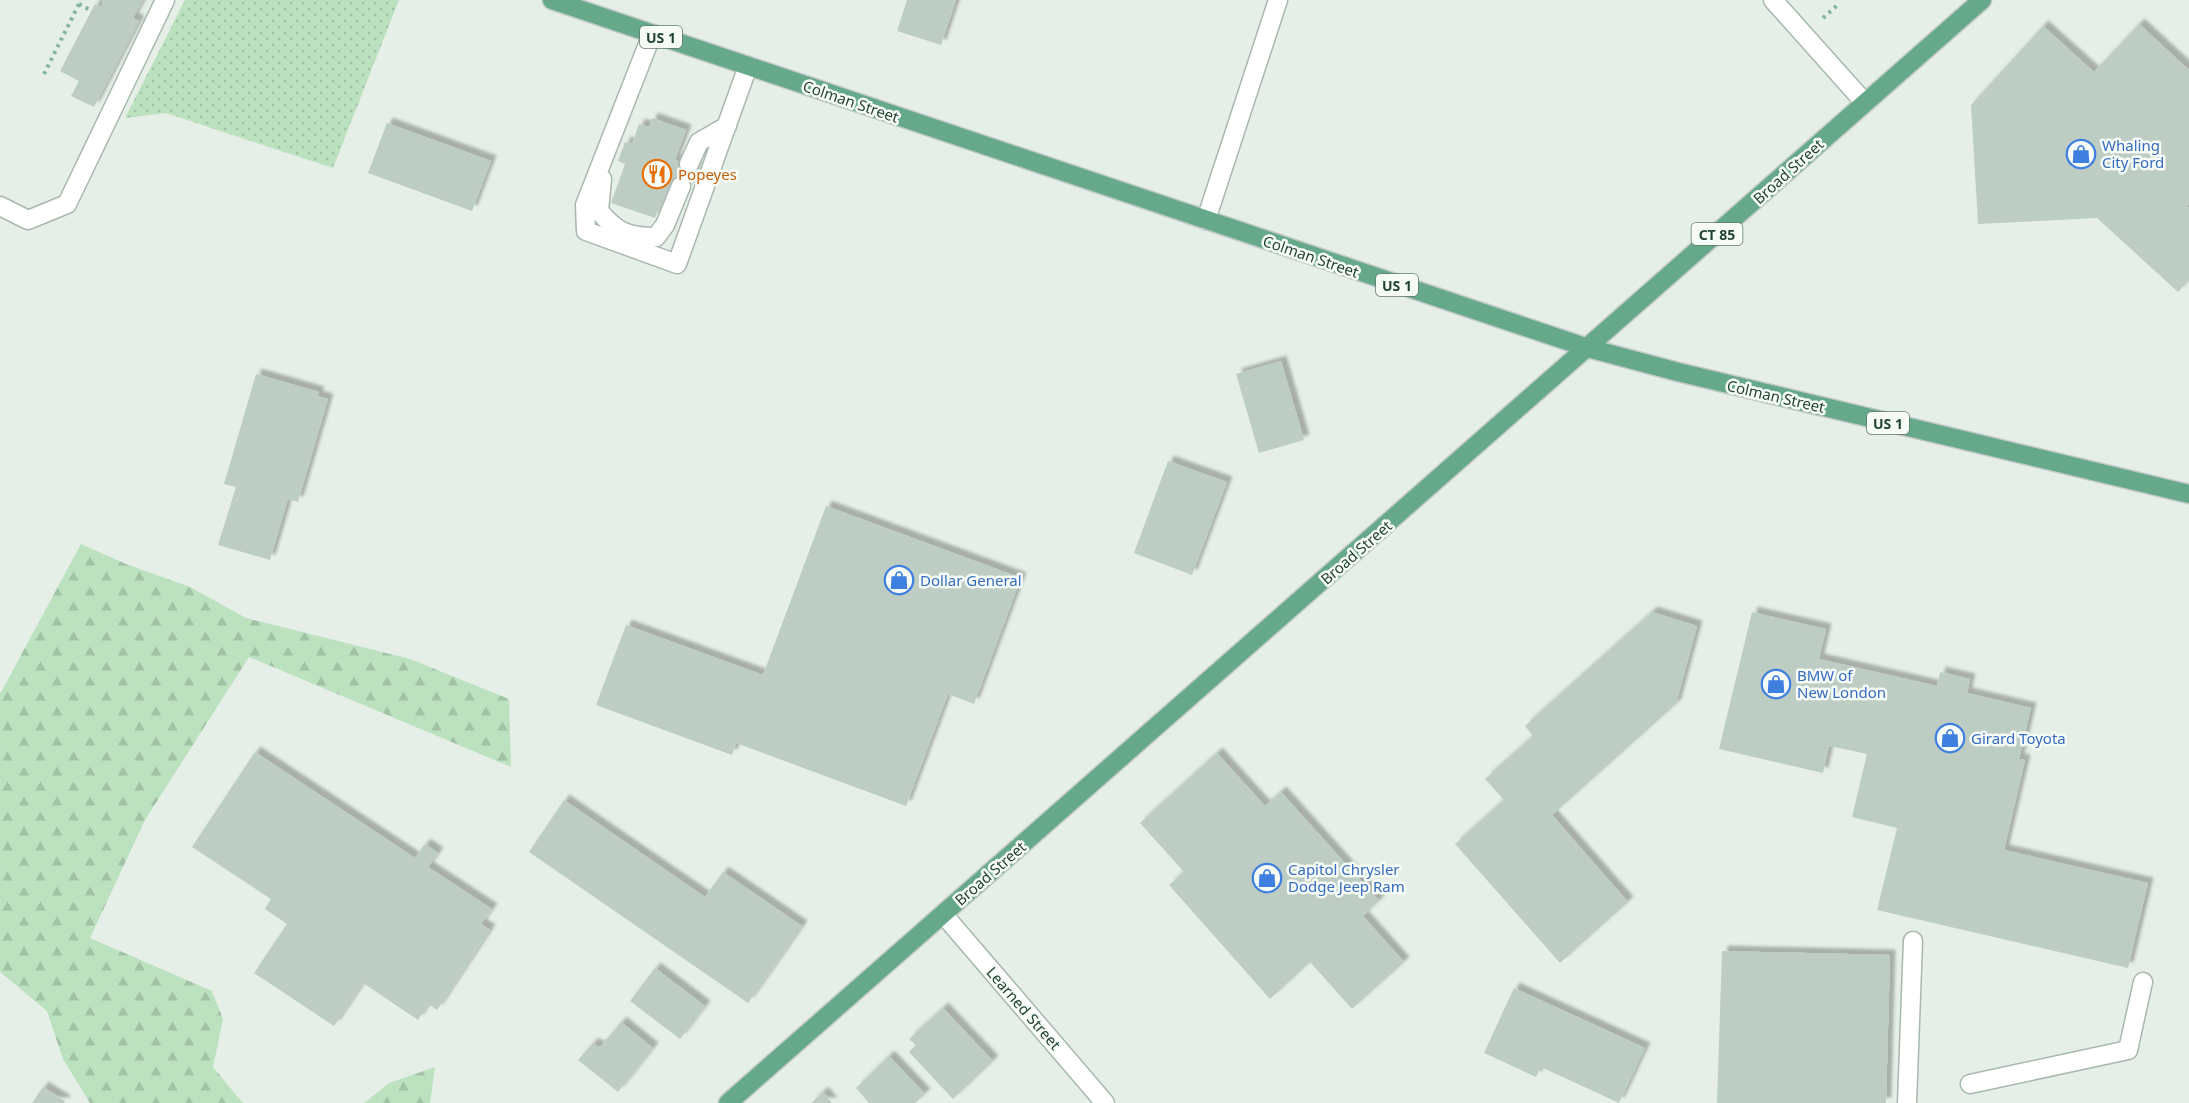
<svg xmlns="http://www.w3.org/2000/svg" width="2189" height="1103" viewBox="0 0 2189 1103" font-family="'Noto Sans',sans-serif">
  <style>
    .grass { fill: url(#grass-dots) }
    .forest { fill: url(#forest-firs) }
    .building { fill: #bdcdc3; filter: url(#shadow) }
    .lines { fill: none; stroke-linecap: round; stroke-linejoin: round }
    .service-casing { stroke: #a7b8ae; stroke-width: 21 }
    .minor-casing { stroke: #a7b8ae; stroke-width: 21 }
    .primary-casing { stroke: #c1cac6; stroke-width: 21 }
    .path { stroke: #83b59b; stroke-width: 4; stroke-dasharray: 3 4.5; stroke-linecap: butt }
    .service { stroke: #fff; stroke-width: 18 }
    .minor { stroke: #fff; stroke-width: 18 }
    .primary { stroke: #66a88a; stroke-width: 18 }
    .labels { text-anchor: middle; dominant-baseline: central; stroke-width: 5; stroke-linejoin: round; paint-order: stroke }
    .shield { fill: #f6fbf7; stroke: #627a6e; stroke-width: 1.5 }
    .shield-label { font-size: 14px; font-weight: bold; fill: #224333 }
    .street-label { font-size: 15px; fill: #224333; stroke: #f6fbf7 }
    .shop-label { font-size: 15px; fill: #366cbe; stroke: #f6fbf7; text-anchor: start }
    .food-label { font-size: 15px; fill: #c56008; stroke: #f6fbf7; text-anchor: start }
  </style>
  <defs>
    <pattern id="grass-dots" width="8" height="8" patternUnits="userSpaceOnUse" patternTransform="scale(1.5)"><rect width="8" height="8" fill="#bce1bf"/><path d="M2 2h.1M6 6h.1" fill="none" stroke="#a1c2a5" stroke-width="1.8" stroke-linecap="round"/></pattern>
    <pattern id="forest-firs" width="22" height="20" patternUnits="userSpaceOnUse" patternTransform="scale(1.5)"><rect width="22" height="20" fill="#bce1bf"/><path d="M5 1l3.5 6h-7zM16 11l3.5 6h-7z" fill="#a1c2a5"/></pattern>
    <filter id="shadow"><feDropShadow dx="5.5" dy="-5.5" stdDeviation="1.5" flood-color="#0004"/></filter>
  </defs>
  <rect width="100%" height="100%" fill="#e5efe8"/>
  <path class="grass" d="M 185,0 L 399,0 L 333,168 L 166,113 L 125,118 Z"/>
  <path class="forest" d="M 81,544 L 126,564 L 190,587 L 246,618 L 410,659 L 509,699 L 511,767 L 249,657 L 145,820 L 90,938 L 212,991 L 223,1019 L 213,1067 L 243,1103 L 90,1103 L 63,1059 L 47,1011 L 0,972 L 0,694 Z
    M 435,1067 L 430,1103 L 364,1103 L 389,1083 Z"/>
  <path class="building" d="M 104,0 L 143,0 L 133,18 L 139,21 L 94,107 L 71,96 L 79,81 L 60,71 L 95,4 L 101,7 Z
    M 907,0 L 956,0 L 941,45 L 897,31 Z
    M 2139,24 L 2189,70 L 2189,204 L 2187,206 L 2189,208 L 2189,280 L 2178,292 L 2097,218 L 1978,224 L 1971,105 L 2043,26 L 2094,72 Z
    M 652,118 L 686,130 L 675,160 L 696,167 L 689,188 L 671,182 L 668,190 L 670,191 L 663,212 L 658,210 L 655,218 L 611,203 L 625,164 L 618,161 L 625,142 L 632,144 L 639,124 L 649,127 Z
    M 387,123 L 491,161 L 472,211 L 368,173 Z
    M 1281,361 L 1304,440 L 1259,453 L 1236,374 Z
    M 256,374 L 319,392 L 317,396 L 328,399 L 298,502 L 288,499 L 270,560 L 218,545 L 236,487 L 224,484 Z
    M 1168,461 L 1227,482 L 1192,575 L 1134,553 Z
    M 826,506 L 1021,578 L 974,704 L 948,694 L 906,806 L 736,743 L 732,755 L 596,705 L 626,625 L 763,675 Z
    M 1652,612 L 1697,626 L 1676,704 L 1552,815 L 1628,902 L 1560,963 L 1455,844 L 1504,800 L 1485,779 L 1533,736 L 1525,726 Z
    M 1752,612 L 1826,629 L 1819,659 L 1937,686 L 1940,672 L 1970,679 L 1967,693 L 2031,708 L 2019,759 L 2025,760 L 2004,850 L 2148,883 L 2128,968 L 1877,910 L 1897,828 L 1852,817 L 1867,754 L 1829,746 L 1823,773 L 1719,749 Z
    M 255,752 L 415,858 L 425,844 L 438,853 L 428,867 L 492,909 L 481,924 L 490,930 L 437,1010 L 428,1004 L 418,1020 L 363,983 L 334,1026 L 254,973 L 287,924 L 265,909 L 271,899 L 192,847 Z
    M 1217,753 L 1265,806 L 1281,792 L 1379,901 L 1363,916 L 1404,962 L 1352,1009 L 1310,962 L 1270,999 L 1169,885 L 1184,872 L 1140,823 Z
    M 564,800 L 705,897 L 723,872 L 802,926 L 748,1003 L 529,852 Z
    M 1722,951 L 1890,955 L 1886,1103 L 1717,1103 Z
    M 655,968 L 705,1006 L 680,1039 L 630,1001 Z
    M 1514,988 L 1645,1048 L 1619,1103 L 1541,1067 L 1536,1077 L 1484,1053 Z
    M 943,1008 L 993,1061 L 953,1099 L 909,1052 L 916,1045 L 909,1039 Z
    M 621,1022 L 653,1048 L 618,1092 L 578,1060 L 593,1043 L 597,1046 L 601,1046 Z
    M 889,1056 L 925,1094 L 915,1103 L 869,1103 L 856,1088 Z
    M 43,1087 L 65,1101 L 64,1103 L 32,1103 Z
    M 823,1092 L 832,1103 L 811,1103 Z"/>
  <g class="lines">
    <g class="service-casing">
      <path id="service" d="M 1773,0 L 1865,103
        M 652,34 L 585,205 L 586,231 L 677,264 L 748,66
        M 689,164 L 699,142 L 727,126
        M 602,179 L 599,211 C 617,233 629,237 656,237 L 665,225 L 681,186
        M 0,206 L 28,220 L 67,204 L 165,0
        M 1206,220 L 1278,0
        M 1970,1084 L 2128,1050 L 2143,982
        M 1907,1103 L 1913,941"/>
    </g>
    <g class="minor-casing">
      <path id="minor" d="M 943,914 L 1105,1103"/>
    </g>
    <g class="primary-casing">
      <path id="primary" d="M 552,0 L 1588,348 L 1678,372 L 2189,494
        M 728,1103 L 1982,0"/>
    </g>
    <path class="path" d="M 79,4 L 92,11
      M 1823,18 L 1840,3
      M 44,74 L 81,0"/>
    <use href="#service" class="service"/>
    <use href="#minor" class="minor"/>
    <use href="#primary" class="primary"/>
  </g>
  <defs>
    <g id="shop-ring" transform="scale(1.5)"><circle r="9.5" fill="#f6fbf7" stroke="#3f7fe0" stroke-width="1.5"/><path d="M-5-2.5h2.3a2.7 3.5 0 0 1 5.4 0H5L5.5 6h-11ZM-1.5-2.5h3a1.5 2.3 0 0 0-3 0Z" fill="#3f7fe0"/></g>
    <g id="restaurant-ring" transform="scale(1.5)"><circle r="9.5" fill="#f6fbf7" stroke="#e8710a" stroke-width="1.5"/><path d="M-5-6h1v4h1v-4h1v4h1v-4h1v5L-1.5 .5V6h-2V.5L-5-1ZM5-6V6H3V1.5H1.5Q1.5-4 5-6Z" fill="#e8710a"/></g>
  </defs>
  <g fill-rule="evenodd">
    <use href="#shop-ring" x="2081" y="154"/>
    <use href="#restaurant-ring" x="657" y="174"/>
    <use href="#shop-ring" x="899" y="580"/>
    <use href="#shop-ring" x="1776" y="684"/>
    <use href="#shop-ring" x="1950" y="738"/>
    <use href="#shop-ring" x="1267" y="878"/>
  </g>
  <g class="labels">
    <g class="shield">
      <rect x="640" y="26" width="42" height="22" rx="4.5"/>
      <rect x="1691.5" y="223" width="51" height="22" rx="4.5"/>
      <rect x="1376" y="274" width="42" height="22" rx="4.5"/>
      <rect x="1867" y="412" width="42" height="22" rx="4.5"/>
    </g>
    <g class="shield-label">
      <text x="661" y="37">US 1</text>
      <text x="1717" y="234">CT 85</text>
      <text x="1397" y="285">US 1</text>
      <text x="1888" y="423">US 1</text>
    </g>
    <g class="street-label">
      <text transform="translate(851 101) rotate(19)">Colman Street</text>
      <text transform="translate(1788 171) rotate(-42)">Broad Street</text>
      <text transform="translate(1311 256) rotate(19)">Colman Street</text>
      <text transform="translate(1776 396) rotate(13)">Colman Street</text>
      <text transform="translate(1356 552) rotate(-41)">Broad Street</text>
      <text transform="translate(990 873) rotate(-41)">Broad Street</text>
      <text transform="translate(1024 1008) rotate(49)">Learned Street</text>
    </g>
    <g class="shop-label">
      <text x="2102" y="145">Whaling<tspan x="2102" dy="17">City Ford</tspan></text>
      <text x="920" y="580">Dollar General</text>
      <text x="1797" y="675">BMW of<tspan x="1797" dy="17">New London</tspan></text>
      <text x="1971" y="738">Girard Toyota</text>
      <text x="1288" y="869">Capitol Chrysler<tspan x="1288" dy="17">Dodge Jeep Ram</tspan></text>
    </g>
    <g class="food-label">
      <text x="678" y="174">Popeyes</text>
    </g>
  </g>
</svg>
